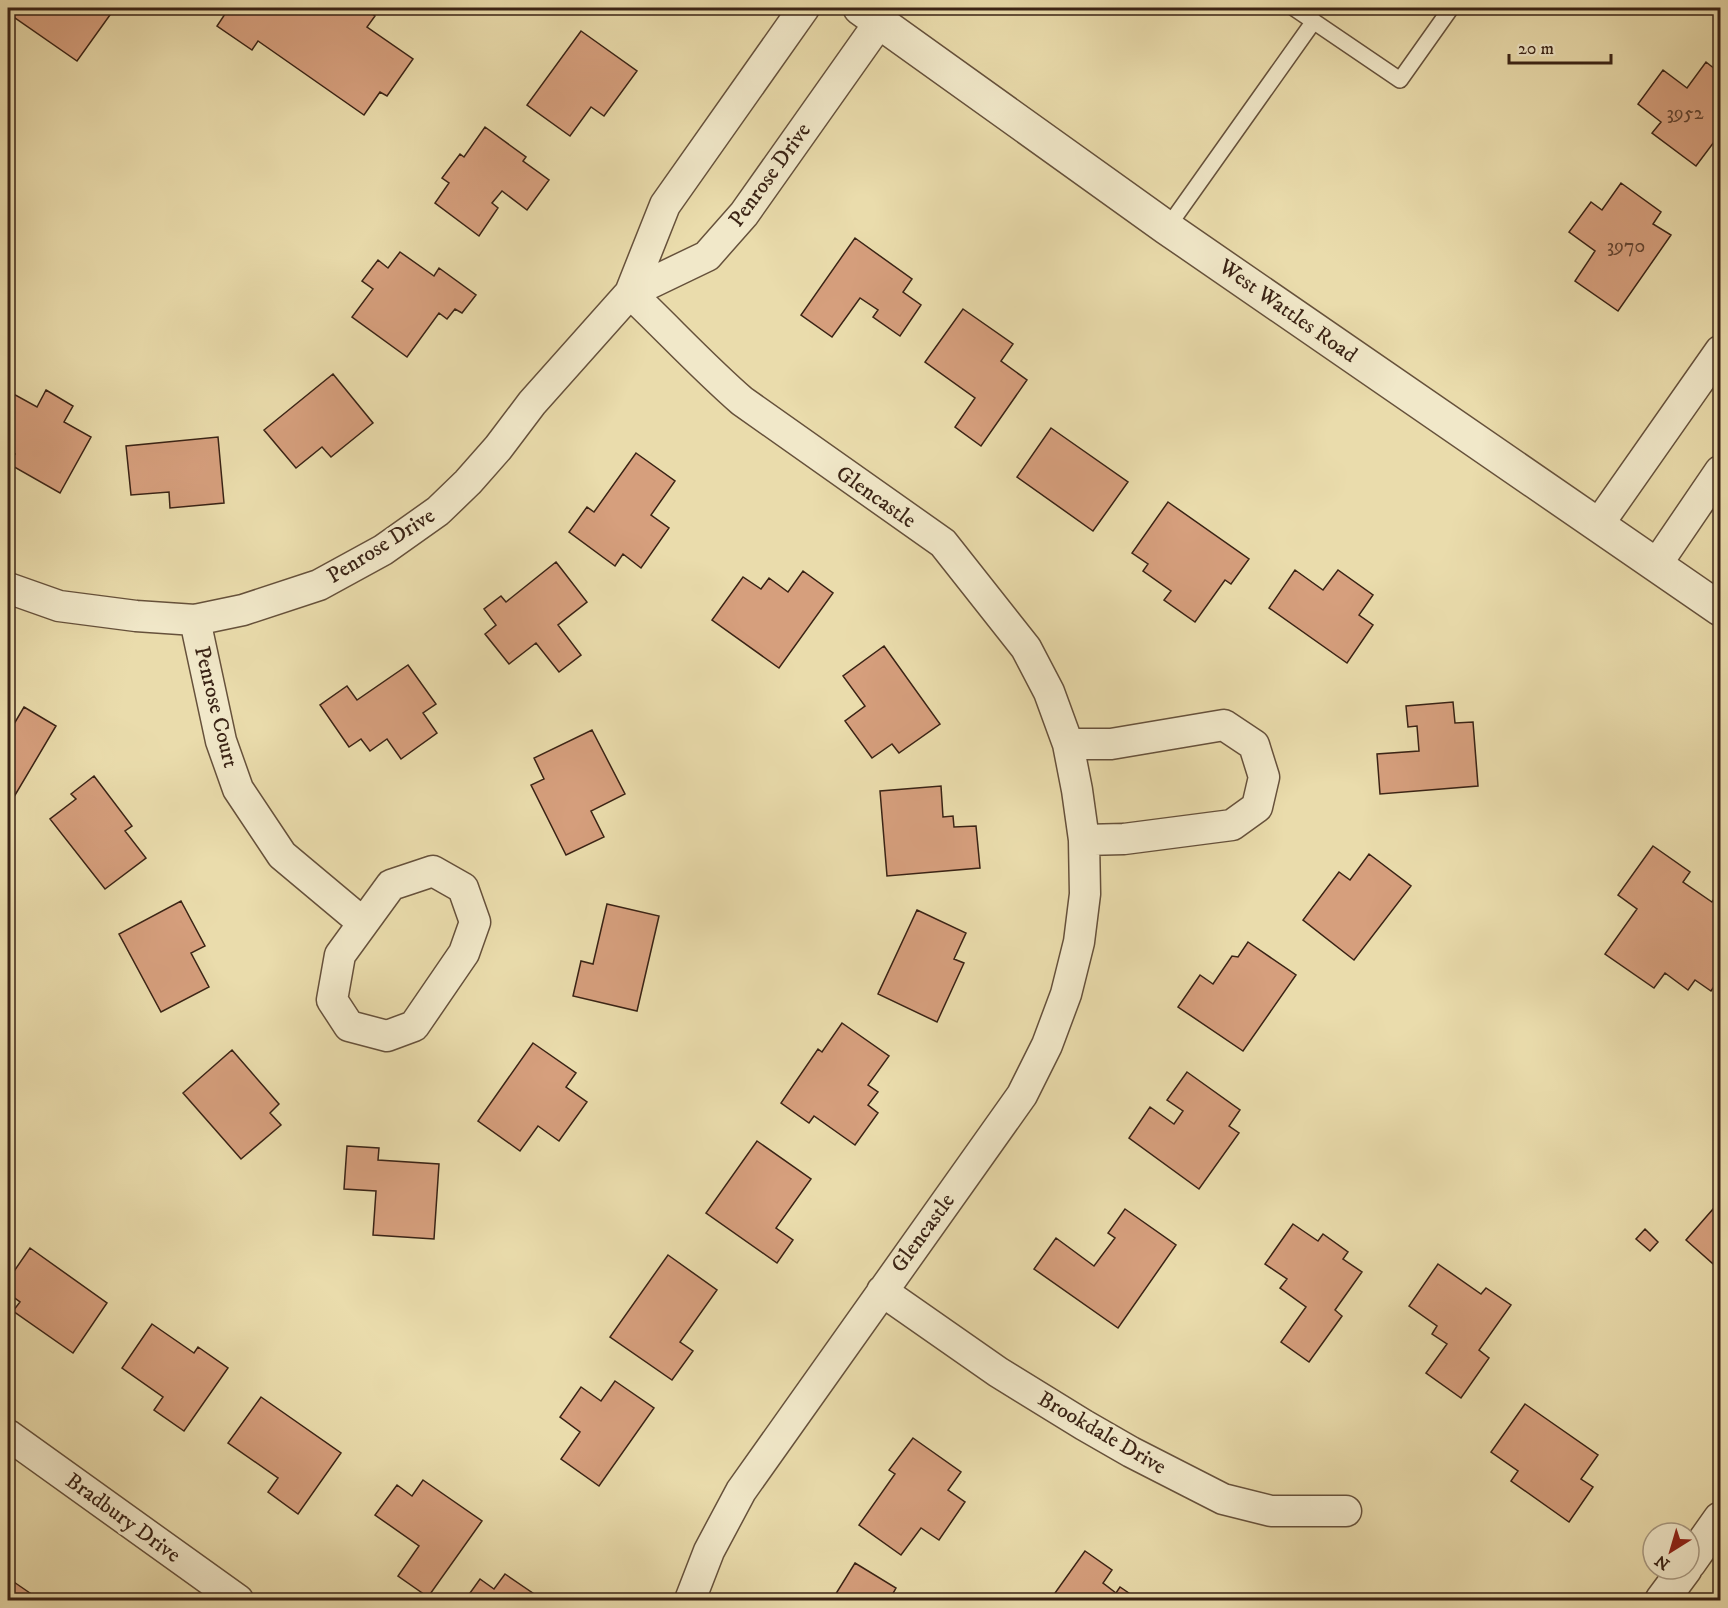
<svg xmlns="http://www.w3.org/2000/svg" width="1728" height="1608" viewBox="0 0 1728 1608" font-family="'IM FELL DW Pica',serif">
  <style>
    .building { fill: #d69f7d; stroke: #3a2315; stroke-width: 1.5 }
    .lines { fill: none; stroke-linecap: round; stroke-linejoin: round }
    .service-casing { stroke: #66513b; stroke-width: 18 }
    .minor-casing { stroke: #66513b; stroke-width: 33 }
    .tertiary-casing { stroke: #66513b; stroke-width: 36 }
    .service { stroke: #f1e8c9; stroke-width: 15 }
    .minor { stroke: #f1e8c9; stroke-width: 30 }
    .tertiary { stroke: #f1e8c9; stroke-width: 33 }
    .labels { text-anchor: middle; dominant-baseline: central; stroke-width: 6; stroke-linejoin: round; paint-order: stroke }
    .number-label { font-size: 20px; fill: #61422f }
    .street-label { font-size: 22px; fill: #3a2315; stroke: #f1e8c9 }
  </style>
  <rect width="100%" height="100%" fill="#eadcac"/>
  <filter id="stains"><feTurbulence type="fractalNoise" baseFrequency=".00333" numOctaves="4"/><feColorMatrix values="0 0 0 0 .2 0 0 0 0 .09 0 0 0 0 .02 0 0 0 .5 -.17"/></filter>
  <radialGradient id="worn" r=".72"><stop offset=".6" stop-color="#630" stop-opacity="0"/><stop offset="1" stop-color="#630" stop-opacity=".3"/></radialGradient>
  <path class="building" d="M 8,8 L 115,8 L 77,61 L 8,13 Z
    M 229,8 L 363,8 L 375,16 L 367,27 L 413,59 L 387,96 L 380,92 L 364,115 L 258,41 L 252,50 L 217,26 Z
    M 581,31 L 637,71 L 604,116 L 591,107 L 570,136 L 527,105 Z
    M 1706,62 L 1720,73 L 1720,134 L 1696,166 L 1652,133 L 1661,122 L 1638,104 L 1663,70 L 1687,88 Z
    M 485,127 L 526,157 L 523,161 L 549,180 L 527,210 L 502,191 L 492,203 L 498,208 L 479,236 L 435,203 L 449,183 L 442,178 L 460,154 L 464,157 Z
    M 1621,183 L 1661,212 L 1653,224 L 1671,235 L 1618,311 L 1575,281 L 1595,251 L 1569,232 L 1591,202 L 1602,210 Z
    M 855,238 L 912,279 L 903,292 L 921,305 L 900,336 L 873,317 L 878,310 L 860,298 L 832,337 L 801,315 Z
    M 400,252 L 434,276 L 439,268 L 476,295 L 462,313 L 455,309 L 447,319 L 439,313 L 407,357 L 352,317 L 373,289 L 362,281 L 378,260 L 388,268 Z
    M 963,309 L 1013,344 L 1001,361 L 1027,380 L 981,446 L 955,427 L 975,398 L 925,362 Z
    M 333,374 L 373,423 L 331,457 L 322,447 L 296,468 L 264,430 Z
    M 46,390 L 73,406 L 64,422 L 91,437 L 60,493 L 9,464 L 15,454 L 8,450 L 8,396 L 10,392 L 37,407 Z
    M 1051,428 L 1128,482 L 1093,531 L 1017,477 Z
    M 218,437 L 224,503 L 170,508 L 169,492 L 131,495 L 126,446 Z
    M 636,453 L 675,481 L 651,515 L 669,528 L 641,568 L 623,554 L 615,566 L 569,532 L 587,507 L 594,512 Z
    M 1168,502 L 1249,559 L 1231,584 L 1225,580 L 1195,622 L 1164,600 L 1171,591 L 1143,571 L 1148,564 L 1132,553 Z
    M 556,562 L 587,602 L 558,625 L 581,655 L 559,672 L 536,643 L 509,664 L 485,634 L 496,625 L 484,609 L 501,596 L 506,602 Z
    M 1295,570 L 1323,590 L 1338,570 L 1373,595 L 1359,615 L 1373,625 L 1347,663 L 1269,608 Z
    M 803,571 L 833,593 L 779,668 L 712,620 L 743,577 L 761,589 L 769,578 L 788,592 Z
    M 884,646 L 940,724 L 899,753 L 892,744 L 872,758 L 845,721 L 865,706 L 843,676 Z
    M 408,665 L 436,704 L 423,713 L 437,733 L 401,759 L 387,739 L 370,751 L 361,739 L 349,747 L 320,705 L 347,686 L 357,700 Z
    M 1453,702 L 1455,723 L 1473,722 L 1478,786 L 1380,794 L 1377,754 L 1419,751 L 1417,726 L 1408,727 L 1406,706 Z
    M 24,707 L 56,726 L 8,807 L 8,734 Z
    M 592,730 L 625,794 L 591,811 L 604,837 L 566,855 L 531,785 L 544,779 L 534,758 Z
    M 94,776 L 132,826 L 125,831 L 146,858 L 105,889 L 50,819 L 76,799 L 71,794 Z
    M 941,786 L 943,817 L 953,816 L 954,827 L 976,826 L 980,868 L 887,876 L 880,791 Z
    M 1653,846 L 1690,872 L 1683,882 L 1712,902 L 1718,893 L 1720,895 L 1720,978 L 1711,991 L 1695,980 L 1688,990 L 1665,973 L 1654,988 L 1605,954 L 1637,909 L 1618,895 Z
    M 1369,854 L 1411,886 L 1354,960 L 1303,920 L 1339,872 L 1350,880 Z
    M 181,901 L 205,946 L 191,953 L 209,987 L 161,1012 L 119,934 Z
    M 607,904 L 659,916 L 637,1011 L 573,996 L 581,961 L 593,964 Z
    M 917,910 L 966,933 L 954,959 L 964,963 L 937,1022 L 878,994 Z
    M 1248,942 L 1296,975 L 1243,1051 L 1178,1007 L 1200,975 L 1213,984 L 1232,956 L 1238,957 Z
    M 842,1023 L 889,1056 L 868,1085 L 878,1092 L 868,1105 L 878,1113 L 855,1145 L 814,1116 L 809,1123 L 781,1103 L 818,1049 L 822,1052 Z
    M 533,1043 L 576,1073 L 566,1087 L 587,1102 L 559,1141 L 538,1126 L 520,1151 L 478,1121 Z
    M 232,1050 L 279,1104 L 270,1113 L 281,1125 L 241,1159 L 183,1093 Z
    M 1187,1072 L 1240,1110 L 1229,1126 L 1239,1133 L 1199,1189 L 1129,1138 L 1150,1107 L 1174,1124 L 1183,1111 L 1167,1100 Z
    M 757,1141 L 811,1179 L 776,1228 L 793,1240 L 777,1263 L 706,1213 Z
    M 347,1146 L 379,1148 L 378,1160 L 439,1164 L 434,1239 L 373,1235 L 376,1191 L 344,1189 Z
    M 1720,1201 L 1720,1270 L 1686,1240 Z
    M 1125,1209 L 1176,1245 L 1118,1328 L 1034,1269 L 1056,1238 L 1094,1266 L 1115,1238 L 1108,1233 Z
    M 1293,1224 L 1318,1241 L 1323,1234 L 1348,1252 L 1343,1259 L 1362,1272 L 1335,1310 L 1342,1316 L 1309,1362 L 1281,1342 L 1306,1307 L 1280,1288 L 1287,1279 L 1265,1264 Z
    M 1645,1229 L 1658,1242 L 1650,1251 L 1636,1239 Z
    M 30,1248 L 107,1303 L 73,1353 L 13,1311 L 20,1302 L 8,1293 L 8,1280 Z
    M 668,1255 L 717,1290 L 680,1342 L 693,1351 L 672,1380 L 610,1337 Z
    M 1438,1264 L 1481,1294 L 1486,1288 L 1511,1305 L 1479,1350 L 1489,1358 L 1461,1398 L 1426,1373 L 1447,1344 L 1432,1334 L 1437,1326 L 1409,1306 Z
    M 152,1324 L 194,1353 L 198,1347 L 228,1368 L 184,1431 L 154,1410 L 163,1397 L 122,1368 Z
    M 615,1381 L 654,1408 L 599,1486 L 561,1459 L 580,1432 L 560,1417 L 581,1387 L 601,1401 Z
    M 261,1397 L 341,1453 L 298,1514 L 268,1492 L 278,1478 L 228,1443 Z
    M 1525,1404 L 1598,1455 L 1581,1479 L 1593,1487 L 1569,1522 L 1511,1481 L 1518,1471 L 1491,1452 Z
    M 913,1438 L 961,1472 L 948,1490 L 965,1502 L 939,1540 L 921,1528 L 901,1555 L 859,1525 L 895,1474 L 889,1470 Z
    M 423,1480 L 482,1521 L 428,1597 L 398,1576 L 419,1546 L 375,1515 L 397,1485 L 412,1496 Z
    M 1085,1551 L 1112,1570 L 1103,1583 L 1116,1593 L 1120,1587 L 1139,1600 L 1050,1600 Z
    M 855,1563 L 896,1588 L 891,1597 L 896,1600 L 832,1600 Z
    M 505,1574 L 543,1600 L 465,1600 L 480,1579 L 494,1589 Z
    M 11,1580 L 40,1600 L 8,1600 L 8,1584 Z"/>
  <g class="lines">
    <g class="service-casing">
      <path id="service" d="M 1294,8 L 1400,80 L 1451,8
        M 1167,228 L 1314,21"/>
    </g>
    <g class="minor-casing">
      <path id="minor" d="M 630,293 C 668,329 703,367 742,401 L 943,543 L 1026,648 L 1049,692 L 1068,744 L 1077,790 L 1084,840 L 1085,894 L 1079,942 L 1066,994 L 1047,1045 L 1022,1095 L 741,1491 L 709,1551 L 690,1600
        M 630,293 L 707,256 L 744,214 L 879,23
        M 1598,525 L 1720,351
        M 1656,565 L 1720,471
        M 8,588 L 59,606 L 136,616 L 195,620 L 243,610 L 319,585 L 383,550 L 438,511 L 468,482 L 498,448 L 532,403 L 630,293 L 665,205 L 804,8
        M 195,620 L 221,741 L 238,789 L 282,855 L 362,922
        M 1068,744 L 1111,744 L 1224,725 L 1254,745 L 1264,777 L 1257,807 L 1232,825 L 1124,839 L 1084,840
        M 433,871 L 463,888 L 475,922 L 464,953 L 414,1026 L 387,1036 L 349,1026 L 332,1000 L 340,955 L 391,885 Z
        M 882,1291 L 998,1372 L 1084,1425 L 1131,1452 L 1223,1499 L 1271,1511 L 1346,1511
        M 8,1435 L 238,1600"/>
    </g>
    <g class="tertiary-casing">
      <path id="tertiary" d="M 860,8 L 1167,228 L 1720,609
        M 1689,1563 L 1720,1519
        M 1662,1600 L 1685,1569"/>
    </g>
    <use href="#service" class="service"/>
    <use href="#minor" class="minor"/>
    <use href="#tertiary" class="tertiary"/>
  </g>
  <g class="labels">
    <g class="number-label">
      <text x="1685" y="113">3952</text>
      <text x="1626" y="246">3970</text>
    </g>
    <g class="street-label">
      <text transform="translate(770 175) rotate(-54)">Penrose Drive</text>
      <text transform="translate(1288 311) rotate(35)">West Wattles Road</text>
      <text transform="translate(876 497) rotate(35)">Glencastle</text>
      <text transform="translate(381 546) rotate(-32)">Penrose Drive</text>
      <text transform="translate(216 707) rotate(76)">Penrose Court</text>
      <text transform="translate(923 1233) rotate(-54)">Glencastle</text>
      <text transform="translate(1102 1433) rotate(30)">Brookdale Drive</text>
      <text transform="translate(123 1518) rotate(36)">Bradbury Drive</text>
    </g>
  </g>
  <rect width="1728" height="1608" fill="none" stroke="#eadcac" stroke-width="30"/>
  <rect x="9" y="9" width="1710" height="1590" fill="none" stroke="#3a2315" stroke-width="3"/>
  <rect x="15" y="15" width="1698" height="1578" fill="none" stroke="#3a2315" stroke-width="1.5"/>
  <g transform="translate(1671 1551) rotate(217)"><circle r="28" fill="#f1e8c9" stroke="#a89981" stroke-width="1.5"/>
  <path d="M0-4.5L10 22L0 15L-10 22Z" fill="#8f2418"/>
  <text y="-9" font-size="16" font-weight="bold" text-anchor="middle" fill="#3a2315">N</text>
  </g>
  <path d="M1509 54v9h102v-9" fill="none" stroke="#3a2315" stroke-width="3"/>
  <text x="1518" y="54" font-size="18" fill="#3a2315" stroke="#f1e8c9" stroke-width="4.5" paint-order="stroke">20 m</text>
  <rect width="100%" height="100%" filter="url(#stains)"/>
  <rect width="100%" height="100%" fill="url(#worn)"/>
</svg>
